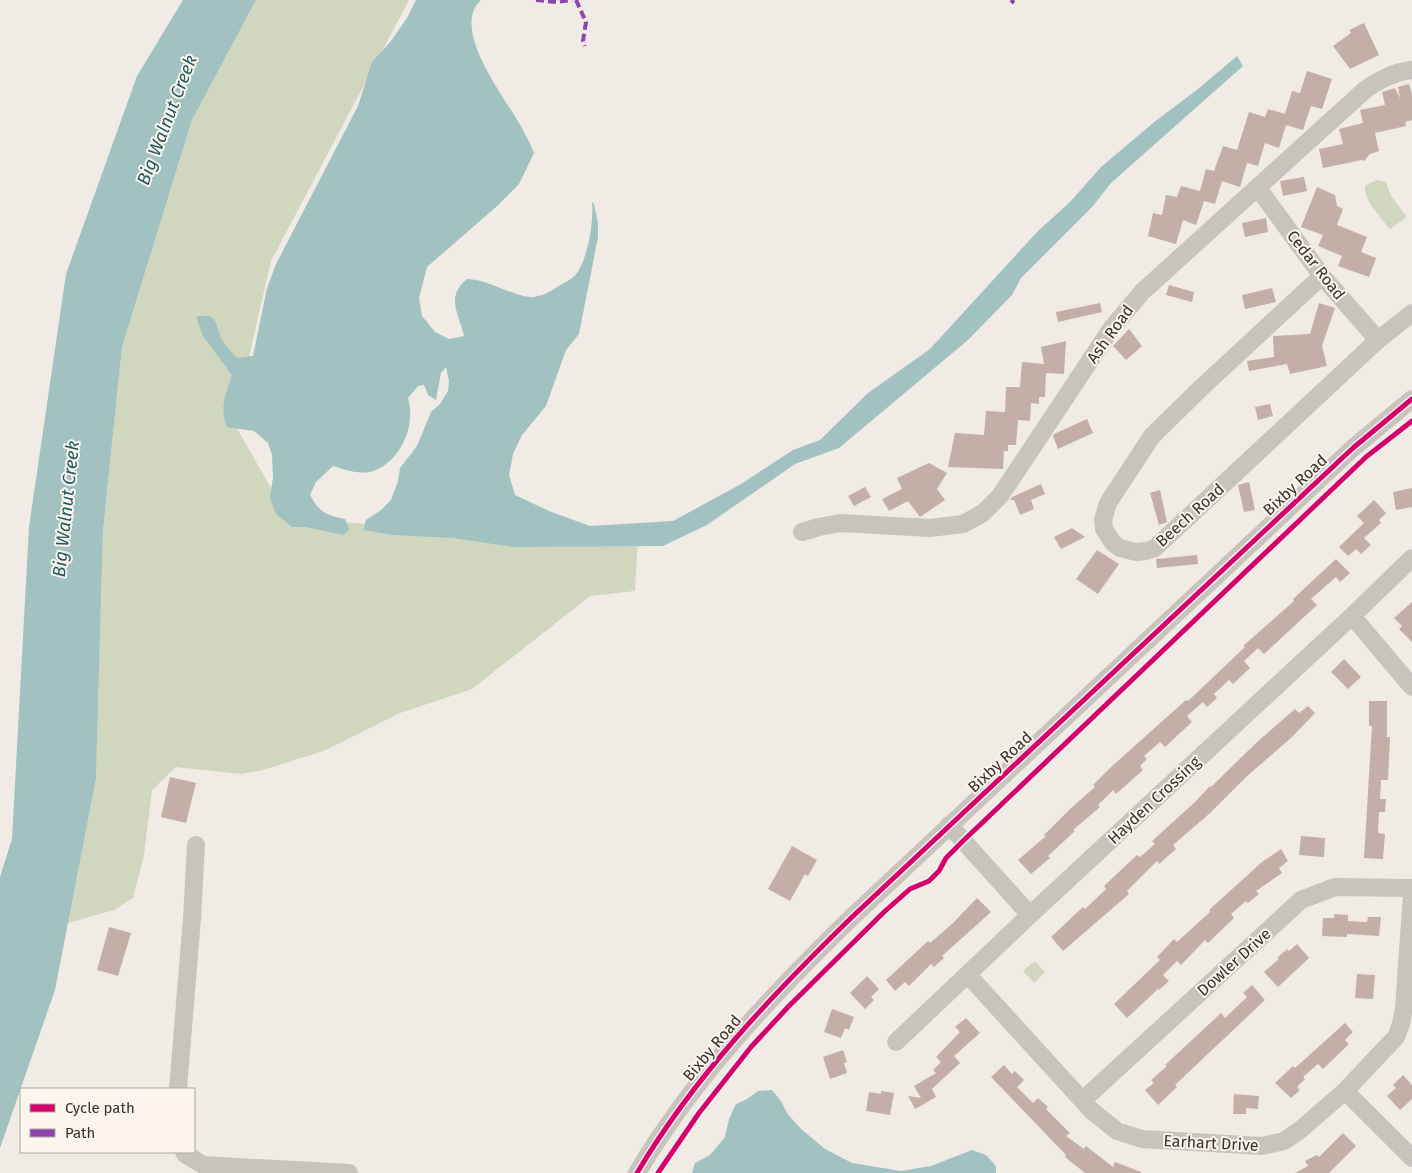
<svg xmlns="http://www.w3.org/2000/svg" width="1412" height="1173" viewBox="0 0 1412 1173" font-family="'Fira Sans',sans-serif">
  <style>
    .green { fill: #d1d6bf }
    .water { fill: #a1c2c1 }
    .building { fill: #c3afa7 }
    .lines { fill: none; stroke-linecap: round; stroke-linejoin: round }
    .minor { stroke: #c9c3be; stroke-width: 18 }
    .quiet { stroke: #8e44ad; stroke-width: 4; stroke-dasharray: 8 4; stroke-linecap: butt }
    .cycleway-casing { stroke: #fbf5ee; stroke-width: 8 }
    .cycleway { stroke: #d6006c; stroke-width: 5 }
    .labels { text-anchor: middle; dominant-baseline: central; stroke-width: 4; stroke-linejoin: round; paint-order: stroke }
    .street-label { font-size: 16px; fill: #3b302b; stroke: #fbf5ee }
    .water-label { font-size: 18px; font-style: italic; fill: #1f5a5e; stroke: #fbf5ee }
  </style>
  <rect width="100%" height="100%" fill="#f0ebe5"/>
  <path class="green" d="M 256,0 L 409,0 L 271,261 L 234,423 L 288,518 L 528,536 L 638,538 L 635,591 L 590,596 L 472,689 L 400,713 L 326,750 L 263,770 L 241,774 L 176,767 L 152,790 L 144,855 L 133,898 L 114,910 L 68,923 L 96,779 L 103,531 L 122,347 L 192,120 Z
    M 1377,180 L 1386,182 L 1391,196 L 1407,217 L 1390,229 C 1383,220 1360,196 1366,185 Z
    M 1035,961 L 1045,972 L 1034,983 L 1023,971 Z"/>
  <path class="water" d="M 183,0 L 256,0 L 192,120 L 122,347 L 103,531 L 96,779 L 55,990 L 0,1148 L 0,877 L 12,839 L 29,527 L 66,274 L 137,76 Z
    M 416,0 L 481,0 C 448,30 510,103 524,132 C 528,139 531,146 534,153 L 519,184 L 496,207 L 427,267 L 419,298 L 422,316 L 435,332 L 449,339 L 464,336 C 459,314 445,297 467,279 C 490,280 507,294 529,297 C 537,298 548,293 554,289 C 561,284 572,280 577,273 C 588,257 594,221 592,202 L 594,204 L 598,223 L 598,237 L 579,334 L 566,350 L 546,406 L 522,435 L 513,454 L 509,475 L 515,495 L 549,511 L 590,526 L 673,521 L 741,484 L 793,450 L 820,440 L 868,393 L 930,349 L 1037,232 L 1070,202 L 1101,167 L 1153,123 L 1198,89 L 1237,56 L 1243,66 L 1111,183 L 1092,207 L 1021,278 L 1012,295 L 968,340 L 839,448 L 795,464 L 707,525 L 663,546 L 513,547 L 453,538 L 393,535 L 363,530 L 366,520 L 380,511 L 391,500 L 398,481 L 400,468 L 417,446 L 431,412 L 440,404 L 448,391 L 449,381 L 446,367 L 441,373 L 436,400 L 428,395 L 424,385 L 418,386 L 408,398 C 416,424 402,459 376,470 C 362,476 346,470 333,466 L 316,482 L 310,495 C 319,512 326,515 345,519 L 349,530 L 343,535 L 306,527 L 292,527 L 276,514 L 270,498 L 273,477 L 272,455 L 268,443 L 254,431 L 227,427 C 219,408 226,393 232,375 L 203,336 L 196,317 C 220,311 215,329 224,343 C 227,348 233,353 237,358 L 253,356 L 267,288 L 276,264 L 358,106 L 372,62 L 391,41 L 407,18 Z
    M 772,1090 L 781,1101 L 787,1113 L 800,1128 L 825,1149 L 852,1163 L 901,1171 L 931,1166 L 972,1150 L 986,1155 L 996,1166 L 996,1173 L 692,1173 L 695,1163 L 710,1155 L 725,1137 L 729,1119 L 736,1104 L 747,1099 L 758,1091 Z"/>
  <path class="building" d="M 1364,23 L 1379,55 L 1350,69 L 1333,46 L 1351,33 L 1349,30 Z
    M 1307,71 L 1332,79 L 1322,109 L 1311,106 L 1303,130 L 1286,125 L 1279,148 L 1265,143 L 1258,166 L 1247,163 L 1240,187 L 1222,181 L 1215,204 L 1204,201 L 1196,225 L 1183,220 L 1176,244 L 1148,236 L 1153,213 L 1162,215 L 1166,195 L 1177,197 L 1181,186 L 1200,191 L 1206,169 L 1214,171 L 1223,146 L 1237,150 L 1249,112 L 1265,117 L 1268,109 L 1285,114 L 1292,91 L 1300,93 Z
    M 1409,84 L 1412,94 L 1412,120 L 1405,122 L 1406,126 L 1375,133 L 1379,151 L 1370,154 L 1364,161 L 1362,160 L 1323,168 L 1319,149 L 1343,144 L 1339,129 L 1363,123 L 1360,110 L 1385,105 L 1382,92 L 1395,88 L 1400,98 L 1398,87 Z
    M 1304,177 L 1307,191 L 1283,196 L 1280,181 Z
    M 1317,187 L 1335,195 L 1337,206 L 1343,209 L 1337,225 L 1367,237 L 1361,252 L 1376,258 L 1369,277 L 1338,266 L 1342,256 L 1318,246 L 1323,235 L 1301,227 Z
    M 1266,218 L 1268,232 L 1245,237 L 1242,223 Z
    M 1169,285 L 1194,292 L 1192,302 L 1166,295 Z
    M 1272,288 L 1276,302 L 1245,309 L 1242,295 Z
    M 1100,303 L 1102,312 L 1058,322 L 1056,312 Z
    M 1319,303 L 1335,308 L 1322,346 L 1327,366 L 1290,374 L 1287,364 L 1249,371 L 1247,361 L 1274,357 L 1273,336 L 1310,334 Z
    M 1129,329 L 1142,346 L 1126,360 L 1113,346 Z
    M 1066,341 L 1064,374 L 1046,373 L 1046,371 L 1045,397 L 1039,397 L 1039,404 L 1031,403 L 1030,421 L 1018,420 L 1016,445 L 1008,445 L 1008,451 L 1004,451 L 1003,469 L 948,467 L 955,433 L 984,435 L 986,411 L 1005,412 L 1006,387 L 1020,387 L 1022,362 L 1044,364 L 1041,347 Z
    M 1270,404 L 1273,416 L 1258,420 L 1255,407 Z
    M 1087,419 L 1093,433 L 1058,449 L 1053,436 L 1054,434 Z
    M 929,463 L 947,473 L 937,489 L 945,500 L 920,517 L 908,501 L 889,511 L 882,499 L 902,489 L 897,478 Z
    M 1249,482 L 1255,510 L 1244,512 L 1238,485 Z
    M 1041,484 L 1045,494 L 1031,500 L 1034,509 L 1020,515 L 1014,500 L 1010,500 L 1012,497 Z
    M 865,487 L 871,497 L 854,506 L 848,496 Z
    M 1412,488 L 1412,507 L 1396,510 L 1393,492 Z
    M 1160,490 L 1167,522 L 1159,525 L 1150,493 Z
    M 1374,500 L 1386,513 L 1379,520 L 1381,523 L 1364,538 L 1371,545 L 1361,554 L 1356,549 L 1348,556 L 1339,547 L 1364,523 L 1357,516 Z
    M 1072,528 L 1085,537 L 1061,549 L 1054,537 Z
    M 1097,550 L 1119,564 L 1098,594 L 1076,579 Z
    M 1197,555 L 1198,564 L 1157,568 L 1156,559 Z
    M 1336,559 L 1350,573 L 1340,582 L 1336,577 L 1311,599 L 1317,605 L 1264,654 L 1258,648 L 1244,661 L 1250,668 L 1233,684 L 1229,680 L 1214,694 L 1217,698 L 1207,707 L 1203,702 L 1187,716 L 1192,722 L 1165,747 L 1160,742 L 1144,756 L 1147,759 L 1140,766 L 1143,770 L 1116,794 L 1113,790 L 1098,805 L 1100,807 L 1073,830 L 1075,831 L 1048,856 L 1050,858 L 1031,874 L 1018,860 L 1046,836 L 1044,835 L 1070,809 L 1095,787 L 1093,785 L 1110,768 L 1186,700 L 1188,701 L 1245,647 L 1243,646 L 1294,601 L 1293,599 Z
    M 1412,602 L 1412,642 L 1399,629 L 1402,626 L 1394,618 Z
    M 1344,659 L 1361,677 L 1348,689 L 1331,672 Z
    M 1369,701 L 1387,701 L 1387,737 L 1390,737 L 1388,780 L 1381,780 L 1380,799 L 1386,799 L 1385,812 L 1379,812 L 1378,833 L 1385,834 L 1383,859 L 1364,858 L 1372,726 L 1369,726 Z
    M 1308,706 L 1315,713 L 1292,737 L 1246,777 L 1209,814 L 1173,845 L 1176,849 L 1159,864 L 1157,861 L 1127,891 L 1129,894 L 1063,951 L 1051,937 L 1083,907 L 1085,909 L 1106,889 L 1104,886 L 1137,855 L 1140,857 L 1155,844 L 1152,841 L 1194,803 L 1210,786 L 1211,787 L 1256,743 L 1295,709 L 1299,713 Z
    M 170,777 L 196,783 L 186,823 L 161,817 Z
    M 1301,836 L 1325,838 L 1324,857 L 1299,855 Z
    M 792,846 L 817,860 L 808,876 L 805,874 L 790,901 L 768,889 Z
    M 1281,849 L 1288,861 L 1279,868 L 1282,873 L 1256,891 L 1259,894 L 1248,903 L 1246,901 L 1231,914 L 1234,918 L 1208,943 L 1205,940 L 1181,965 L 1177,961 L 1163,975 L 1169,981 L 1159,990 L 1158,989 L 1127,1018 L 1114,1004 L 1160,960 L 1157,957 L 1174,939 L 1177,942 L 1210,912 L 1209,910 L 1262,862 Z
    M 977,898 L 991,912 L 942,956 L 944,958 L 934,967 L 931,964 L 909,986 L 905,982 L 895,991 L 886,980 L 928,941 L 930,943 L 953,923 Z
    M 1334,914 L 1348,915 L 1348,921 L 1367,922 L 1368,917 L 1381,917 L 1379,936 L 1347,934 L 1347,937 L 1322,936 L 1323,918 L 1334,918 Z
    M 109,927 L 131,933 L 118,976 L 97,970 Z
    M 1297,944 L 1309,958 L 1278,987 L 1264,972 L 1279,959 L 1277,958 L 1287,949 L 1289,951 Z
    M 1357,974 L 1375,975 L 1373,999 L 1355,998 Z
    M 867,976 L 879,989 L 871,997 L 874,1000 L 865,1009 L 850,993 Z
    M 1252,985 L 1265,1000 L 1175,1085 L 1177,1087 L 1158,1105 L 1145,1090 L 1154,1083 L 1151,1080 L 1167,1066 L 1165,1065 L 1221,1013 L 1225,1018 L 1247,997 L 1243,993 Z
    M 832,1009 L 854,1017 L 849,1030 L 845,1028 L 841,1038 L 824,1032 Z
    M 966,1018 L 980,1033 L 954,1056 L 960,1063 L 932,1089 L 936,1097 L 915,1109 L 908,1096 L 921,1098 L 914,1086 L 936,1073 L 933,1070 L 941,1062 L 936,1057 L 960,1032 L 955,1027 Z
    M 1345,1023 L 1353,1032 L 1345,1040 L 1349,1044 L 1323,1069 L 1318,1064 L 1303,1077 L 1305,1079 L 1297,1087 L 1300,1090 L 1291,1098 L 1275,1083 L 1293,1066 L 1295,1068 Z
    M 843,1050 L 847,1062 L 844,1063 L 847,1073 L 830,1079 L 823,1057 Z
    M 1004,1065 L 1012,1074 L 1015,1071 L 1024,1080 L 1017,1087 L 1033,1103 L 1038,1098 L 1048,1107 L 1046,1109 L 1070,1133 L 1066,1136 L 1084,1149 L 1086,1146 L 1113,1167 L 1115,1162 L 1141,1172 L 1141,1173 L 1085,1173 L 1065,1157 L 1066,1155 L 991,1077 Z
    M 1403,1075 L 1412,1085 L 1412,1099 L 1400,1110 L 1387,1096 L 1396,1088 L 1393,1085 Z
    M 881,1091 L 894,1093 L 890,1115 L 866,1111 L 869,1092 L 881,1094 Z
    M 1234,1094 L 1259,1096 L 1258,1109 L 1246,1108 L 1246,1114 L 1233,1114 Z
    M 1343,1133 L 1356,1146 L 1329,1173 L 1295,1173 L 1308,1166 L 1305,1161 L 1317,1155 L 1319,1157 Z"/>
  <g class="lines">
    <path class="minor" d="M 1258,188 L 1322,276 L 1378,340
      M 1322,276 L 1202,387 L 1152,436 L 1108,503 L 1103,520 L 1104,529 L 1113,543 L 1120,548 L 1136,552 L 1146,551 L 1155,548 L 1378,340 L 1412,313
      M 802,532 L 819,527 L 840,523 L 930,528 L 963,524 L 983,513 L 1000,496 L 1111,329 L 1142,292 L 1366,89 C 1381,79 1394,72 1412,70
      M 1352,616 L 1412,687
      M 949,825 L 1030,915
      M 968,975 L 1092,1111 L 1117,1131 L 1142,1139 L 1262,1146 L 1284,1141 L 1300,1130 L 1345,1091 L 1396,1037 L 1401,1024 L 1404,1008 L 1412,894
      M 896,1042 L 1030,915 L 1352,616 L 1412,558
      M 178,1089 L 192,918 L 196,845
      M 1345,1091 L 1412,1158
      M 1083,1100 L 1301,900 L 1335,887 L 1412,888
      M 184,1152 L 185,1154 L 203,1165 L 349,1173
      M 637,1173 C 694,1077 771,996 851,918 L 1353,448 L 1412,399"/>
    <path class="quiet" d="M 536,0 L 556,2 L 572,0
      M 576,0 L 586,22 L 583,41 L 585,46
      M 1011,0 L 1014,3"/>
    <g class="cycleway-casing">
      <path id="cycleway" d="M 637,1173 C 694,1077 771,996 851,918 L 1353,448 L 1412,399
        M 658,1173 L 699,1113 L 751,1047 L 788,1007 L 884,912 L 910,889 L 929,881 L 939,871 L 946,858 L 963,841 L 1366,457 L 1412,421"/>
    </g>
    <use href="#cycleway" class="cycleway"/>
  </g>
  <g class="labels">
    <g class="street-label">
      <text transform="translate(1316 265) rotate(52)">Cedar Road</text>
      <text transform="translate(1110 334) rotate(-54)">Ash Road</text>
      <text transform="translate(1295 485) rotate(-43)">Bixby Road</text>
      <text transform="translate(1190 515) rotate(-42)">Beech Road</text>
      <text transform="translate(1000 762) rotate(-43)">Bixby Road</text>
      <text transform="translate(1154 800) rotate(-43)">Hayden Crossing</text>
      <text transform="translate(1234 962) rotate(-42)">Dowler Drive</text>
      <text transform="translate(712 1048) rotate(-50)">Bixby Road</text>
      <text transform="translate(1211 1143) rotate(3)">Earhart Drive</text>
    </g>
    <g class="water-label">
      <text transform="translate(167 120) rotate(-69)">Big Walnut Creek</text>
      <text transform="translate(66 509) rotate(-84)">Big Walnut Creek</text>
    </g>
  </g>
  <rect x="20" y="1088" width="175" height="65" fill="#fbf5ee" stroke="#aea6a0"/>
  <rect x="30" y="1104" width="25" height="8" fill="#d6006c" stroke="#aea6a0"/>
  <text x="65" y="1113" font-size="15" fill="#3b302b">Cycle path</text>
  <rect x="30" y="1129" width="25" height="8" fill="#8e44ad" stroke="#aea6a0"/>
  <text x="65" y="1138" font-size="15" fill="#3b302b">Path</text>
</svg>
